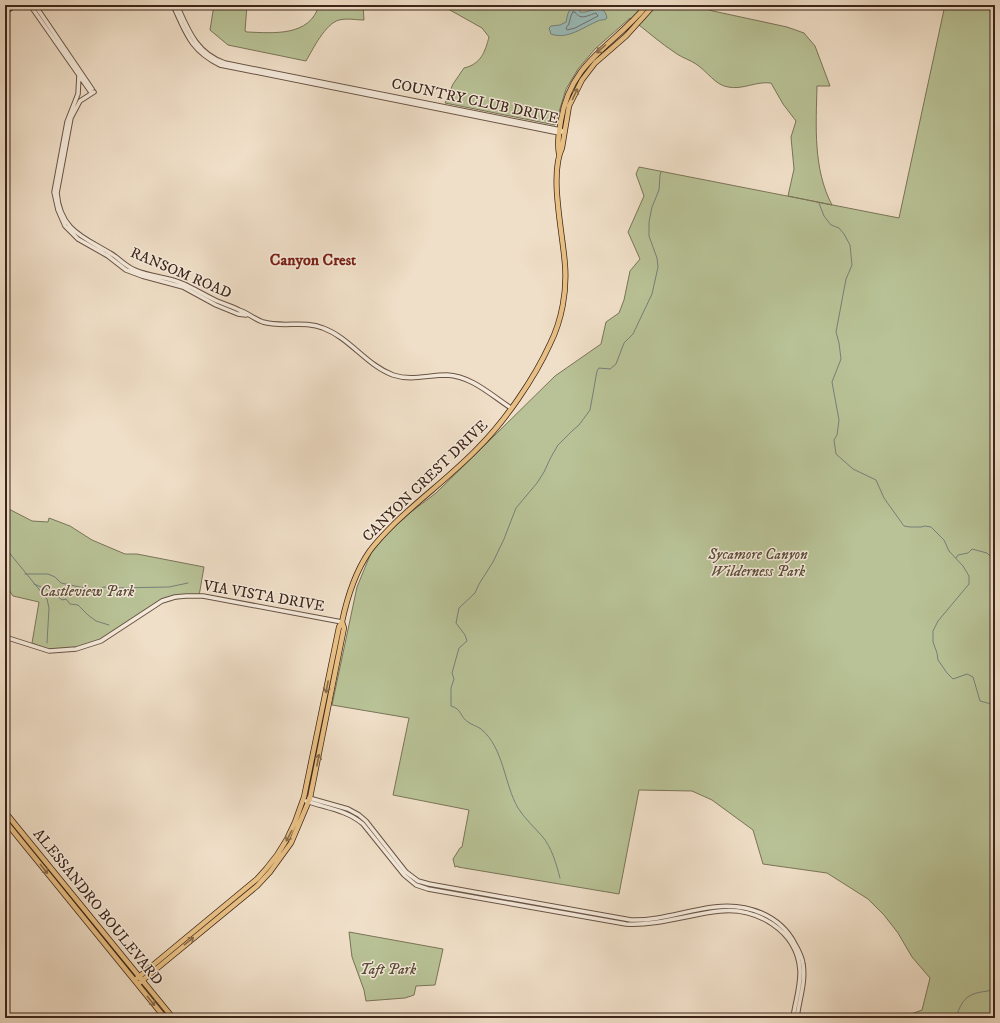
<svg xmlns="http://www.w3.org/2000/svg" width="1000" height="1023" viewBox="0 0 1000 1023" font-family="'IM FELL DW Pica',serif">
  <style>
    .green { fill: #b8c296; stroke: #7a7458 }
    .water { fill: #9bbcba; stroke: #75807a }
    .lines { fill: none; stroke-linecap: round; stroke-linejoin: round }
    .shore { stroke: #6c706a; stroke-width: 1 }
    .stream { stroke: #75807a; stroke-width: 1 }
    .minor-casing { stroke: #695446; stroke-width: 5.5 }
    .major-casing { stroke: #3c251a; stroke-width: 6 }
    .minor { stroke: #f5eadb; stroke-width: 3.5 }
    .major { stroke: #e8c084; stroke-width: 4.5 }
    .oneway { stroke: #896b4a }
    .labels { text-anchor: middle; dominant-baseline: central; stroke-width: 3; stroke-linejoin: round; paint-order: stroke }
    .street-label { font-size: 15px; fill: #3c251a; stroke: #f5eadb }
    .park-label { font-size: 15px; font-style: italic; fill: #5b4c39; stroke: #f5eadb }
    .neighbourhood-label { font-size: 16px; font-weight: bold; fill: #7a1f14; stroke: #f5eadb }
  </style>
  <rect width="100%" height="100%" fill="#f0dfc8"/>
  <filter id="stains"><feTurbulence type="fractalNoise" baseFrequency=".005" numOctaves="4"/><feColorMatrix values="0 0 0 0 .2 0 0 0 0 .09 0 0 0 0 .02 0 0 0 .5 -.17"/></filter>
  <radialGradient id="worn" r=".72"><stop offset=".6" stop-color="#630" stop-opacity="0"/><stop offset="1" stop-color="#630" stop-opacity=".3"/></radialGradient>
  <path class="green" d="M 214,5 L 247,5 L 245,31 L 247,32 C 273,33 310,37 319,5 L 363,5 L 364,20 C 356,20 347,18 339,20 C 325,24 313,49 306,61 L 228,45 L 210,30 Z
    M 441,5 L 694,5 L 713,11 L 787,27 L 804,33 L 815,46 L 830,86 L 817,86 C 816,126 813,169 832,205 L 788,196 L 794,169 L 791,137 L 796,121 L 783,104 L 771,83 C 756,81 743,90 728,87 C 715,85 707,71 696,64 C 690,60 683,58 677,54 C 660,43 646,30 630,18 L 595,49 L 578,69 L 566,89 L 555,125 L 445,103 L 453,84 L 464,68 C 481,64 485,52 489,37 L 482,28 Z
    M 945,5 L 995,5 L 995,1018 L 900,1018 L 922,1010 L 930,978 L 912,957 L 898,933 L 884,915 L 868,899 L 827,873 L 763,864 L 753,830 L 712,800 L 692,791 L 639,790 L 619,894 L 458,867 L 458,866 L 455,867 L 453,859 L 460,848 L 462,847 L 469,810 L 393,795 L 409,718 L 332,705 L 357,587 L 371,553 L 389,532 L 411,512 L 436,493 L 555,376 L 601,344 L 606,322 L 619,313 L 624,300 L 630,271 L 640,259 L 628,232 L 644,196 L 636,174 L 639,167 L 899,218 Z
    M 5,507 L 32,521 L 48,522 L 49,518 L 70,526 L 92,540 L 125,554 L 137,554 L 204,567 L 199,596 L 167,600 L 106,638 L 84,647 L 50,650 L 32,643 L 39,602 L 13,596 L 5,584 Z
    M 349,932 L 443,949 L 435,985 L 416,986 L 414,995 L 405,998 L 366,1001 L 364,990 L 352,957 Z"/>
  <path class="water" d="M 578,5 L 580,12 C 589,14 604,1 607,18 C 604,21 602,19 598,21 C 583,27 568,40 551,34 L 549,28 L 551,26 L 560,25 L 566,22 C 568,13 568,8 578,5 Z"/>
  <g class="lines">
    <path class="shore" d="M 573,12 L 575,12 C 581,21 588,15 596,13 L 598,16 L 575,28 L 567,30 L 566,28 C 571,23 569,17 573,12 Z"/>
    <path class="stream" d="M 819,203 L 824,216 L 831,225 L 839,228 L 844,234 L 850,245 L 852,265 L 846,279 L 836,332 L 839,343 L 841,359 L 832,382 L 839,420 L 837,435 L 834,440 L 836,454 L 853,469 L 876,480 L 884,498 L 904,526 L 910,527 L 921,527 L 925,526 L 931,527 L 944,540 L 949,551 L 963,566 L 969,576 L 969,584 L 938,621 L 933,631 L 933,642 L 937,653 L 938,660 L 947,673 L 953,679 L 967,674 L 973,677 L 980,701 L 995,705
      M 5,542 L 7,550 L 47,599 L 49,608 L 47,643
      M 956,558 L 958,555 L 968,553 L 972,549 L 987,553 L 995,561
      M 25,574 L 48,574 L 55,577 L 61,583 L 89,589 L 98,589 L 104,587 L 115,588 L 169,587 L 188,583
      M 34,584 L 51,591 L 62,600 L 66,599 L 70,604 L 78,605 L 88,615 L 96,621 L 109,625
      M 560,878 C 556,863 552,848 542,836 C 534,827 525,819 518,808 C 504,784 504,748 481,729 C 477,726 472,725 468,722 C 460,717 462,709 451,706 L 451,688 L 454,679 L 452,673 L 459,648 L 467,641 L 465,635 L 456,623 L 459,608 L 475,593 L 479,584 L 493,562 L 504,539 L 516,508 L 537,483 L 544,472 L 551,457 L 558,445 L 572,431 L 579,425 L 590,410 L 597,371 L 599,368 L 610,369 L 616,364 L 624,343 L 633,334 L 652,294 L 658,267 L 657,258 L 649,236 L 649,222 L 652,207 L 659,190 L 660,175 L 661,172
      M 956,1018 C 963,994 971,993 995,990"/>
    <g class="minor-casing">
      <path id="minor" d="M 30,5 L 90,91
        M 35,5 L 92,89
        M 173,5 C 186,33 190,50 220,65 L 559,133 L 564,131
        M 177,5 C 188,30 197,54 225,63 L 561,130
        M 79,75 L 78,94 L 67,122 L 54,192 L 58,210 L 65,226 L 78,239 L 108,256 L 126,270 L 142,276 L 183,287 L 216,305 L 238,314 L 246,315
        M 94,92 L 80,101 L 71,118 L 57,193 C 60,230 83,237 110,253 C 119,258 125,266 135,270 C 151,277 169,277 184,284 C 195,289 206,296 217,301 C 224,304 232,306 239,310 C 248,313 254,319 263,322 C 283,328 304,320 323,328 C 350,338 366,365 393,375 C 411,381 428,375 447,375 C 471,376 491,395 511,408
        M 5,637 L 49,651 L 76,649 L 101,641 L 162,601 L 175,597 L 186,596 L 203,596 L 342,622
        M 309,798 L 348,809 L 359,815 L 366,821 L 406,872 L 418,881 L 429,884 L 631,920 C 660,921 687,910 715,907 C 747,903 780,915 795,944 C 799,951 802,956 803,964 C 806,982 799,1000 797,1018
        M 306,801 C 326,808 347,810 363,824 L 404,875 L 416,885 L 428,889 L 626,924 C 658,926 689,914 720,911 C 756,907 797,930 800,970 C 801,986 795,1002 793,1018"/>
    </g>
    <g class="major-casing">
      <path id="major" d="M 5,12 L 15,5
        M 559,154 C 557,142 559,132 561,120 C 571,60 613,47 647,5
        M 5,812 L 173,1018
        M 5,821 L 165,1018
        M 135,980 L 257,879 L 266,869 L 277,855 L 287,839 L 295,822 L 304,797 L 339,627 L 342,622 C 347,598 354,574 369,552 C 376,542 386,532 395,523 C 422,497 452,475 478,448 C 505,421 534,379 550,344 C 562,320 567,291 565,265 C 563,234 549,175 562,148 L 569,106 L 582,80 L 595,63 L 626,36 L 654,5
        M 138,984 L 257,886 L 270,872 L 291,843 L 310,798 L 344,628 L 342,622"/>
    </g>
    <use href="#minor" class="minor"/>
    <use href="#major" class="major"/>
  </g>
  <defs><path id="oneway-shaft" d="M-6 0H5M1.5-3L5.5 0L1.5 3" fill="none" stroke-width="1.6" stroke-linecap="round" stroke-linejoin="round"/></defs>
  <g class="oneway">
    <use href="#oneway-shaft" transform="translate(601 49) rotate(138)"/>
    <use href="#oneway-shaft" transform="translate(575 94) rotate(-65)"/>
    <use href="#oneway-shaft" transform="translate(327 687) rotate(101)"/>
    <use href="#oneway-shaft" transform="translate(318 760) rotate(-79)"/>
    <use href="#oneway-shaft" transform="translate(289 836) rotate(118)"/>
    <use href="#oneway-shaft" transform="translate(44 869) rotate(51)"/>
    <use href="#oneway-shaft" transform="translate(189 941) rotate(-39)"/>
    <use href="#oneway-shaft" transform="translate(151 1001) rotate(51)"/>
  </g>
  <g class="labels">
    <g class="street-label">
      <text transform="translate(475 101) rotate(12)">COUNTRY CLUB DRIVE</text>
      <text transform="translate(181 273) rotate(23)">RANSOM ROAD</text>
      <text transform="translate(425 481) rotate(-44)">CANYON CREST DRIVE</text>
      <text transform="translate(264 596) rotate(10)">VIA VISTA DRIVE</text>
      <text transform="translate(98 907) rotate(51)">ALESSANDRO BOULEVARD</text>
    </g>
    <g class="park-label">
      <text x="758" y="554">Sycamore Canyon<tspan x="758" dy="17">Wilderness Park</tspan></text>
      <text x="87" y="591">Castleview Park</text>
      <text x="388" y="969">Taft Park</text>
    </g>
    <g class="neighbourhood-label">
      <text x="313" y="260">Canyon Crest</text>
    </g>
  </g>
  <rect width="1000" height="1023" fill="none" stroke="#f0dfc8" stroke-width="20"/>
  <rect x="6" y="6" width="988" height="1011" fill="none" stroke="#3c251a" stroke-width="2"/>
  <rect x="10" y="10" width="980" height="1003" fill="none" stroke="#3c251a"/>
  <rect width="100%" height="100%" filter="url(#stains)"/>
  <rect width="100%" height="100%" fill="url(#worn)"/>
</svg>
